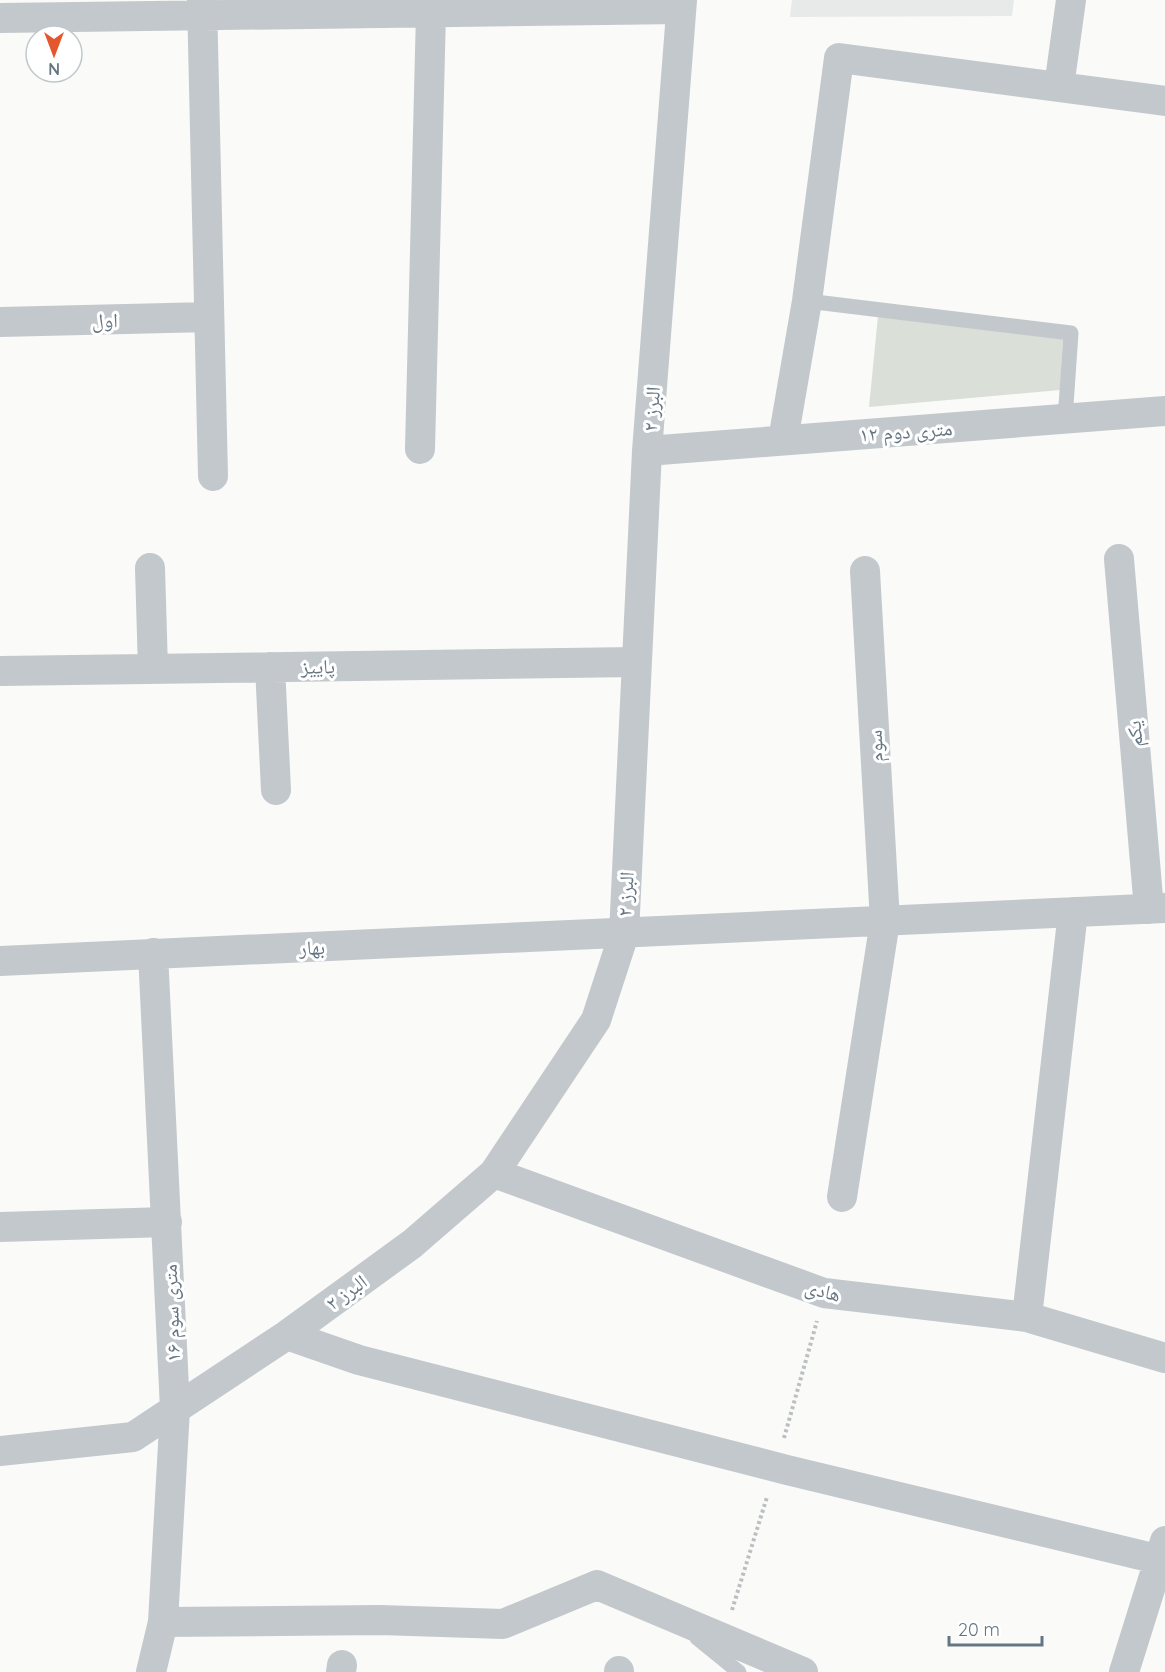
<svg xmlns="http://www.w3.org/2000/svg" width="1165" height="1672" viewBox="0 0 1165 1672" font-family="Quicksand,'Noto Naskh Arabic',sans-serif">
  <style>
    .built { fill: #e8e9e9 }
    .park { fill: #dadfd7 }
    .lines { fill: none; stroke-linecap: round; stroke-linejoin: round }
    .path { stroke: #bbbfc2; stroke-width: 4; stroke-dasharray: 3 3; stroke-linecap: butt }
    .lane { stroke: #c3c8cc; stroke-width: 15 }
    .street { stroke: #c3c8cc; stroke-width: 30 }
    .labels { text-anchor: middle; dominant-baseline: central; stroke-width: 6; stroke-linejoin: round; paint-order: stroke }
    .street-label { font-size: 20px; fill: #657683; stroke: #fff }
  </style>
  <rect width="100%" height="100%" fill="#fafaf8"/>
  <path class="built" d="M 792,0 L 1014,0 L 1012,16 L 790,17 Z"/>
  <path class="park" d="M 878,316 L 1063,339 L 1060,390 L 869,407 Z"/>
  <g class="lines">
    <path class="path" d="M 784,1438 L 817,1321
      M 732,1610 L 767,1497"/>
    <path class="lane" d="M 807,301 L 1071,333 L 1065,420
      M 697,1638 L 739,1672"/>
    <path class="street" d="M 202,0 L 213,476
      M 0,18 L 681,9
      M 1059,87 L 1071,0
      M 0,322 L 209,317
      M 783,440 L 807,301 L 839,58 L 1165,101
      M 420,449 L 431,13
      M 647,451 L 1165,411
      M 1119,559 L 1149,909
      M 150,568 L 153,669
      M 270,667 L 276,790
      M 0,671 L 636,662
      M 0,961 L 1165,908
      M 494,1173 L 824,1293 L 1027,1317 L 1165,1358
      M 842,1197 L 885,921 L 865,571
      M 0,1227 L 167,1222
      M 1027,1317 L 1073,912
      M 287,1335 L 359,1360 L 787,1470 L 1165,1561
      M 0,1451 L 133,1437 L 287,1335 L 412,1244 L 494,1173 L 596,1020 L 624,934 L 647,451 L 682,0
      M 163,1622 L 380,1620 L 503,1624 L 597,1585 L 803,1672
      M 151,1672 L 163,1622 L 175,1409 L 153,953
      M 341,1672 L 342,1665
      M 619,1672 L 619,1671
      M 1124,1672 L 1165,1541"/>
  </g>
  <g class="labels">
    <g class="street-label">
      <text transform="translate(105 320) rotate(-1)">اول</text>
      <text transform="translate(651 409) rotate(-86)">البرز ۲</text>
      <text transform="translate(906 431) rotate(-4)">۱۲ متری دوم</text>
      <text transform="translate(318 666) rotate(-1)">پاییز</text>
      <text transform="translate(1134 734) rotate(-95)">یکم</text>
      <text transform="translate(875 746) rotate(-93)">سوم</text>
      <text transform="translate(625 894) rotate(-87)">البرز ۲</text>
      <text transform="translate(312 947) rotate(-2)">بهار</text>
      <text transform="translate(823 1290) rotate(14)">هادی</text>
      <text transform="translate(346 1292) rotate(-36)">البرز ۲</text>
      <text transform="translate(171 1313) rotate(-92)">۱۶ متری سوم</text>
    </g>
  </g>
  <g transform="translate(54 54) rotate(180)"><circle r="28" fill="#ffffff" stroke="#c1c8cd" stroke-width="1.5"/>
  <path d="M0-4.5L10 22L0 15L-10 22Z" fill="#e4572e"/>
  <text y="-9" font-size="16" font-weight="bold" text-anchor="middle" fill="#657683">N</text>
  </g>
  <path d="M949 1636v9h93v-9" fill="none" stroke="#657683" stroke-width="3"/>
  <text x="958" y="1636" font-size="18" fill="#657683" stroke="#ffffff" stroke-width="4.5" paint-order="stroke">20 m</text>
</svg>
